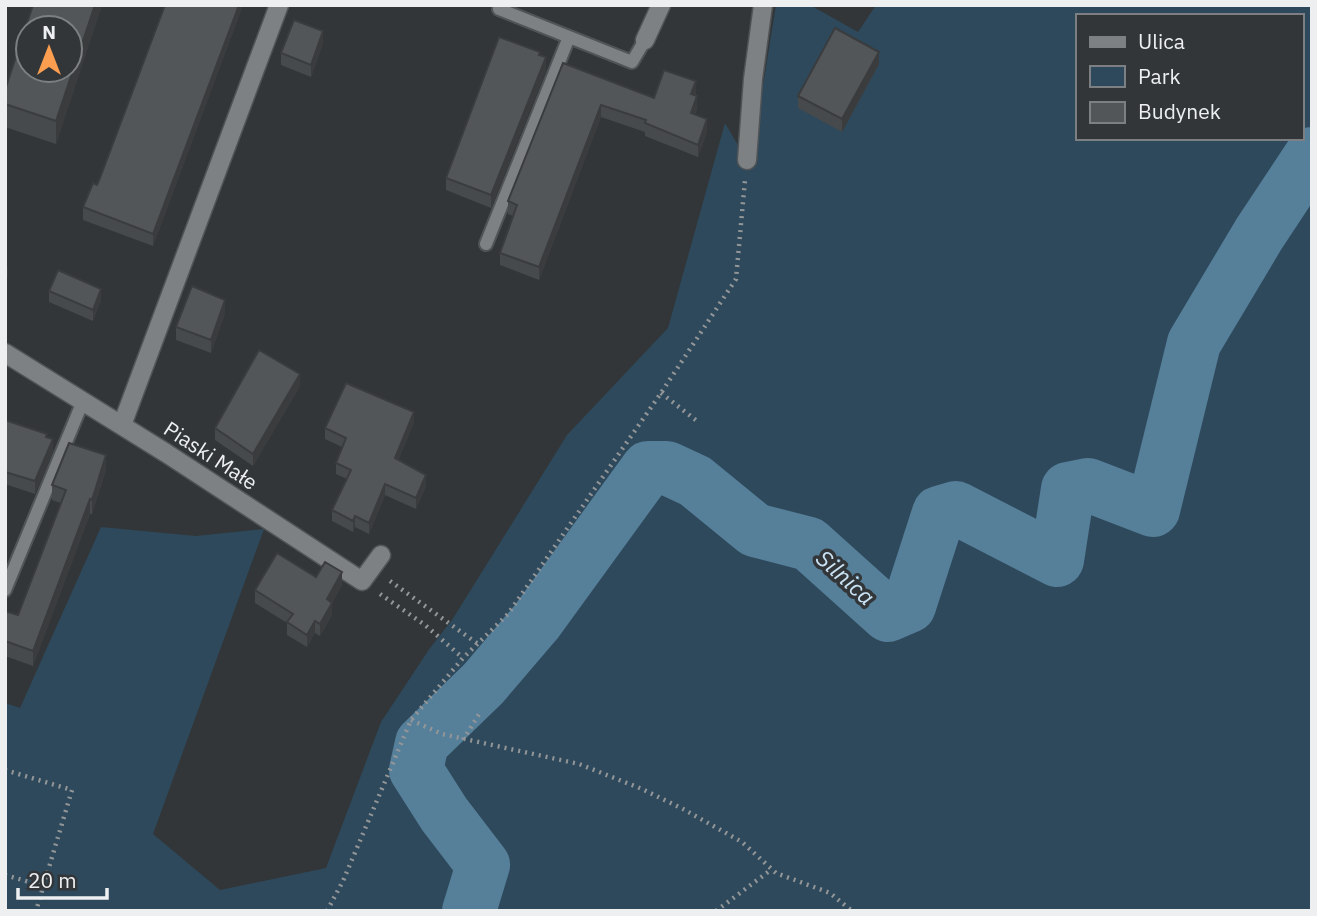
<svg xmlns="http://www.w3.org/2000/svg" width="1317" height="916" viewBox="0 0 1317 916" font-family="'IBM Plex Sans',sans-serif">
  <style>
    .green { fill: #2e495b; fill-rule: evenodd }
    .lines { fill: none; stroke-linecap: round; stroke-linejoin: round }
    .river { stroke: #567f9a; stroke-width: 54 }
    .lane-casing { stroke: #515456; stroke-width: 16 }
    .street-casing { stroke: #515456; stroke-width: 21 }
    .path { stroke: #939698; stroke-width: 4.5; stroke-dasharray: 2 5; stroke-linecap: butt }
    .lane { stroke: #7d8184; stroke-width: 12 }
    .street { stroke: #7d8184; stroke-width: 18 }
    .wall { fill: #474a4d }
    .shaded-wall { fill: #3a3c3e }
    .building { fill: #535659; stroke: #3a3c3e; stroke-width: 2; fill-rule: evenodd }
    .labels { text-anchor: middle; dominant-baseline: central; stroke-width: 7; stroke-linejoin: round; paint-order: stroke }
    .street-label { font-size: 21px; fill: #edeff1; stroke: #323638 }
    .water-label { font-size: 23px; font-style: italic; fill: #cae4f6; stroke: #323638 }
  </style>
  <rect width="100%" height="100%" fill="#323638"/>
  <path class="green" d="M 776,5 L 810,5 L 858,32 L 876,5 L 1312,5 L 1312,911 L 5,911 L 5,703 L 20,708 L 101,527 L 196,536 L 264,529 L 153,834 L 220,890 L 326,868 L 381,722 L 430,648 L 452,620 L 567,435 L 668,328 L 725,123 L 750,166 ZM 1077,16 L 1301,16 L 1301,138 L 1077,138 Z"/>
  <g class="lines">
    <path class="river" d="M 469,911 L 483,865 L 444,814 L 416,770 L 422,743 L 483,684 L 536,622 L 648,468 L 667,468 L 695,481 L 755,530 L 809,544 L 888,615 L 909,606 L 939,513 L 956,508 L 1057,560 L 1068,489 L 1088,485 L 1153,510 L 1194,343 L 1259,234 L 1312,154"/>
    <g class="lane-casing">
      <path id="lane" d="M 499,9 L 632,62 L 645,40
        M 486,244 L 569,37
        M 5,590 L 83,401"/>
    </g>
    <g class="street-casing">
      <path id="street" d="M 645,40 L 661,5
        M 747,160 L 753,79 L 763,5
        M 5,353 L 166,453 L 362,581 L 381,555
        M 122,425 L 279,5"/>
    </g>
    <path class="path" d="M 661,393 L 697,421
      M 390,581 L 478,644
      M 380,594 L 425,625 L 463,658
      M 411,720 L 442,734 L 579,764 L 642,789 L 683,809 L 742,842 L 776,873 L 830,893 L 852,911
      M 463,740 L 481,711
      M 5,770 L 72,790 L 36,911
      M 5,875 L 43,886
      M 327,911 L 343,881 L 411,720 L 463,658 L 508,614 L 661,393 L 736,279 L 745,180
      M 716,911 L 772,869"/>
    <use href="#lane" class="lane"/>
    <use href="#street" class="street"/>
  </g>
  <path class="wall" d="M 102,5 L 56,144 L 5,127 L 5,90 Z
    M 165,5 L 243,5 L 153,246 L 83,220 L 83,207 L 100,178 Z
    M 323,43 L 311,77 L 281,65 L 281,53 Z
    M 540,55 L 546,70 L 491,208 L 446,190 L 446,178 Z
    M 563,63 L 654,98 L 696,93 L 697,108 L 695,115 L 707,132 L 698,157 L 645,136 L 645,132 L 601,117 L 539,280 L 500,265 L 500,253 L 513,216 L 508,214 L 508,201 Z
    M 879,64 L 842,132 L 798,108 L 798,96 Z
    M 49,291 L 101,300 L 93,321 L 49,302 Z
    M 225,313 L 211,353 L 176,340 L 176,327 Z
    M 300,386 L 253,466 L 215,440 L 215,428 Z
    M 5,420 L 47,437 L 53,451 L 35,494 L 5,484 Z
    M 414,423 L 398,460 L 426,486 L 416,509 L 385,495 L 369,534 L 355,527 L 353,532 L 332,521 L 332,510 L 347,479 L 336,474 L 336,463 L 342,447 L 325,439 L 325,428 Z
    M 106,470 L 92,514 L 90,514 L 33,666 L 5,656 L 5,611 L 18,615 L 61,503 L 52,500 L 52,485 Z
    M 342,585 L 332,603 L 332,615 L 320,636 L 315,633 L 307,647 L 287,635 L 287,623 L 255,603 L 255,590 Z"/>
  <path class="shaded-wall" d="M 95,5 L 102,5 L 56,144 L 56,121 Z
    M 239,5 L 243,5 L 153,246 L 153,234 Z
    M 323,31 L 323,43 L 311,77 L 311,65 Z
    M 879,52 L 879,64 L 842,132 L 842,119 Z
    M 546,57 L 546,70 L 491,208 L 491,195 Z
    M 696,81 L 696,93 L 691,106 L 691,94 Z
    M 697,96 L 697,108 L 691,126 L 691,113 Z
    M 601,105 L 601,117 L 539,280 L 539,267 Z
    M 707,119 L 707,132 L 698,157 L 698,145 Z
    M 8,265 L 8,277 L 5,283 L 5,270 Z
    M 101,289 L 101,300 L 93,321 L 93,310 Z
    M 225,300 L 225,313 L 211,353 L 211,340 Z
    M 300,374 L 300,386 L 253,466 L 253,454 Z
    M 414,412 L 414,423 L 395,469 L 395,458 Z
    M 53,439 L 53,451 L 35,494 L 35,481 Z
    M 106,455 L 106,470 L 92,514 L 92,500 Z
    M 426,475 L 426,486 L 416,509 L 416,498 Z
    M 385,484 L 385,495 L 369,534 L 369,523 Z
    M 90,499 L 90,514 L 33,666 L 33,651 Z
    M 355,516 L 355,527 L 353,532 L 353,521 Z
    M 342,572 L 342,585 L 332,603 L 332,615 L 320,636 L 320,624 L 327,599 Z
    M 315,621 L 315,633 L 307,647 L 307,635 Z"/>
  <path class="building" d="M 33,5 L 95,5 L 56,121 L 5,104 L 5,90 ZM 28,28 L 70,28 L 70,70 L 28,70 Z
    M 165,5 L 239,5 L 153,234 L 83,207 L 93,183 L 97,185 L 100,178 Z
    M 294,20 L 323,31 L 311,65 L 281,53 Z
    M 835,28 L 879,52 L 842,119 L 798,96 Z
    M 499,37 L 540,52 L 539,55 L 546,57 L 491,195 L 446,178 Z
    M 563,63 L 654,98 L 664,70 L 696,81 L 691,94 L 697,96 L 691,113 L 707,119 L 698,145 L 645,123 L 646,120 L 601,105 L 539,267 L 500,253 L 517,205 L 508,201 Z
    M 58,270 L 101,289 L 93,310 L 49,291 Z
    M 192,286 L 225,300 L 211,340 L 176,327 Z
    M 259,350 L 300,374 L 253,454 L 215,428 Z
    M 346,383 L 414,412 L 395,458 L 426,475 L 416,498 L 385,484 L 369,523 L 355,516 L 353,521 L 332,510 L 351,470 L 336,463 L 346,438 L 325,428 Z
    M 5,420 L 47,434 L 46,437 L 53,439 L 35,481 L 5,472 Z
    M 69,443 L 106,455 L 92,500 L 90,499 L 33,651 L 5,641 L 5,611 L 18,615 L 66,490 L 52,485 Z
    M 277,553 L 316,577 L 325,562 L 342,572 L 327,599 L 332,603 L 320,624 L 315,621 L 307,635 L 287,622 L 293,614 L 255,590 Z"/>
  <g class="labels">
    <g class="street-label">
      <text transform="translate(211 455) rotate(33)">Piaski Małe</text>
    </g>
    <g class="water-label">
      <text transform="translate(846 577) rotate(42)">Silnica</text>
    </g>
  </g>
  <rect width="1317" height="916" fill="none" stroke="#edeff1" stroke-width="14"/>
  <rect x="1076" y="14" width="228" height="126" fill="#323638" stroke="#7d8082" stroke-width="2"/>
  <rect x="1090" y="37" width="35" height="10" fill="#7d8184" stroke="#7d8082" stroke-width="2"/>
  <text x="1138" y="49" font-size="21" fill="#edeff1">Ulica</text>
  <rect x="1090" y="66" width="35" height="21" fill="#2e495b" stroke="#7d8082" stroke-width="2"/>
  <text x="1138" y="84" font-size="21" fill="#edeff1">Park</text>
  <rect x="1090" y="102" width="35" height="21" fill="#535659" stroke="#7d8082" stroke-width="2"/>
  <text x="1138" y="119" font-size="21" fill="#edeff1">Budynek</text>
  <g transform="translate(49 49)"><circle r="33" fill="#323638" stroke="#7d8082" stroke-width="2"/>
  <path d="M0-5L12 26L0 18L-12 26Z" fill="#fb9e50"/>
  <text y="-10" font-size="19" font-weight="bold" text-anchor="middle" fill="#edeff1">N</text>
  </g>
  <path d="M18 888v10h89v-10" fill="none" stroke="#edeff1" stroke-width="3.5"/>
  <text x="28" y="888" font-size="21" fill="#edeff1" stroke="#323638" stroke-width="5" paint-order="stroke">20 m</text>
</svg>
